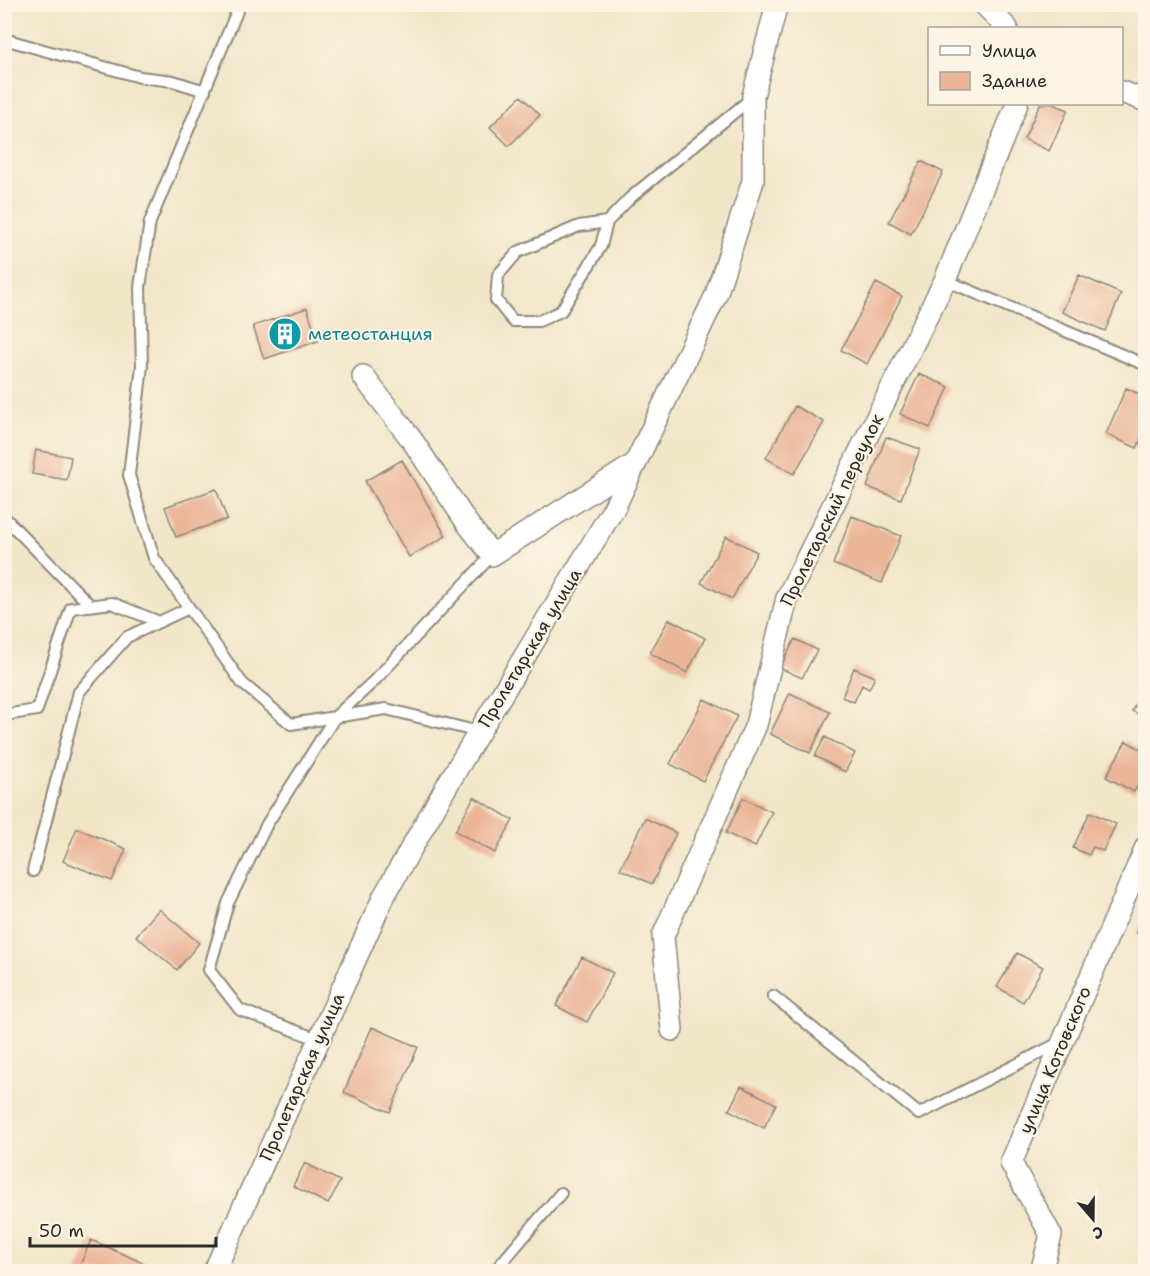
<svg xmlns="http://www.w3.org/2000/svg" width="1150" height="1276" viewBox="0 0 1150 1276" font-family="'Shantell Sans',sans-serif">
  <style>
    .building { fill: #ebb598 }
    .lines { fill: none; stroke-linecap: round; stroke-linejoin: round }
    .service-casing { stroke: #8e887a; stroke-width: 14 }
    .minor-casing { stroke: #8e887a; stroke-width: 24 }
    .service { stroke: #fff; stroke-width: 10 }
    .minor { stroke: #fff; stroke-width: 21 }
    .labels { text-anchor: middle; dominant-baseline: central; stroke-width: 4.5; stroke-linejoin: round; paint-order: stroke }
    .culture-label { font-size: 18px; fill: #0d838f; stroke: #fcf5e5; text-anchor: start }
    .street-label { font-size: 18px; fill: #2b2b2b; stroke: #fcf5e5 }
  </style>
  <rect width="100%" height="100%" fill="#fcf5e5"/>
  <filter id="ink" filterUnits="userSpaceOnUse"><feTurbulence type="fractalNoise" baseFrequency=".0167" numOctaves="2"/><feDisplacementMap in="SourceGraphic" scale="12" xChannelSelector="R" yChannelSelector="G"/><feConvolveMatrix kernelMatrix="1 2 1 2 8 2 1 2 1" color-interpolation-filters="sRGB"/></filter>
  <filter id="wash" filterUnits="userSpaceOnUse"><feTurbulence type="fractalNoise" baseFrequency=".008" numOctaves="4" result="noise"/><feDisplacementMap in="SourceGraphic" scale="24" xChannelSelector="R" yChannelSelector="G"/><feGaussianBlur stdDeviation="1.35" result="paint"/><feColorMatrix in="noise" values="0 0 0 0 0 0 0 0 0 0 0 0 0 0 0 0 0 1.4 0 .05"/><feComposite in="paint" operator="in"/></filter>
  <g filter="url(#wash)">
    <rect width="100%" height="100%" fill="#f2e6c9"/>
    <g id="blocks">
      <path class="building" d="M 521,96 L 540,115 L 509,146 L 490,127 Z
        M 1040,104 L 1053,104 L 1068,110 L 1049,151 L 1024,139 Z
        M 921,161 L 943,172 L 911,234 L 889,222 Z
        M 1079,275 L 1121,294 L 1105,331 L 1062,312 Z
        M 876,283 L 902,296 L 867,364 L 841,350 Z
        M 307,308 L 318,341 L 264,359 L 253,326 Z
        M 919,374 L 949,387 L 930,428 L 900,414 Z
        M 1126,388 L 1146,397 L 1146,427 L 1137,448 L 1106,434 Z
        M 795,406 L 824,422 L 794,474 L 766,458 Z
        M 886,437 L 920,449 L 901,499 L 867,487 Z
        M 36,450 L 71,457 L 67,480 L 32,474 Z
        M 402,460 L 446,536 L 409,557 L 365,481 Z
        M 216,489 L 227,519 L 176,537 L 165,507 Z
        M 852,516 L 901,536 L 882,583 L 833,564 Z
        M 726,536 L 757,552 L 732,599 L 701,583 Z
        M 669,619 L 705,638 L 687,673 L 650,653 Z
        M 795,639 L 817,650 L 802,678 L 780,668 Z
        M 854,668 L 875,677 L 869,689 L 862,685 L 854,702 L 842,697 Z
        M 1146,685 L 1146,718 L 1132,711 Z
        M 790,693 L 830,712 L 810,753 L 770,734 Z
        M 704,699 L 737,716 L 703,781 L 670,764 Z
        M 825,737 L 855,753 L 845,772 L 815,756 Z
        M 1126,741 L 1146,752 L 1146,772 L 1134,792 L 1106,777 Z
        M 474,797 L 513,820 L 495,853 L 455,831 Z
        M 743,798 L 772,812 L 755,847 L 726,833 Z
        M 1090,812 L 1116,824 L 1103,851 L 1093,847 L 1089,855 L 1073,848 Z
        M 645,818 L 676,833 L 652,884 L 620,869 Z
        M 77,828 L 126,849 L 112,881 L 63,861 Z
        M 159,909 L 199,943 L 177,970 L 136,936 Z
        M 1146,915 L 1146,938 L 1137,933 Z
        M 1017,953 L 1043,967 L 1023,1002 L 997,987 Z
        M 582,957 L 613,973 L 587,1022 L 556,1006 Z
        M 372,1027 L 418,1047 L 390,1112 L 344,1092 Z
        M 741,1086 L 776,1104 L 764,1128 L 729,1110 Z
        M 305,1163 L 340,1181 L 328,1204 L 293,1186 Z
        M 91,1240 L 164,1272 L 77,1272 Z"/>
    </g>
  </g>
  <g filter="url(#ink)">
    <use href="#blocks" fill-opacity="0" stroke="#8e887a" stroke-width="1.5"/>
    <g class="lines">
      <g class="service-casing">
        <path id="service" d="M 240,4 L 150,222 L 140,287 L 142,366 L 129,475 L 154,558 L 242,683 L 291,724 L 386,709 L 479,732
          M 4,39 L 140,77 L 173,81 L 205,91
          M 607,222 L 579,226 L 518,252 L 498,275 L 496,300 L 513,321 L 539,321 L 561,311 L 601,246 L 607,222 L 630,198 L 753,97
          M 945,280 L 1146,365
          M 4,517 L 90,605
          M 4,715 L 37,710 L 71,608 L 112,603 L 159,622
          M 33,871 L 79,692 L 127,637 L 189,608
          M 773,996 L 919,1114 L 1061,1042
          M 320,1040 L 240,1010 L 209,970 L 228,903 L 267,824 L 335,717 L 374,681 L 492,555
          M 494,1272 L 561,1193"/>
      </g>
      <g class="minor-casing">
        <path id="minor" d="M 984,4 L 1007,28
          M 1122,92 L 1146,101
          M 363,376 L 412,440 L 467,523 L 492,555 L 636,463
          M 672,1030 L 663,936 L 756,725 L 787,598 L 945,280 L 1017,104
          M 214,1272 L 384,896 L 449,782 L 614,508 L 716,295 L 753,181 L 753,96 L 777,4
          M 1041,1272 L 1051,1235 L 1011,1163 L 1146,847"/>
      </g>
      <use href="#service" class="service"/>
      <use href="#minor" class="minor"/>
    </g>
  </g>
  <defs>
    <g id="building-disc" transform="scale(1.725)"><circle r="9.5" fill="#0f9aa8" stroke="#fcf5e5"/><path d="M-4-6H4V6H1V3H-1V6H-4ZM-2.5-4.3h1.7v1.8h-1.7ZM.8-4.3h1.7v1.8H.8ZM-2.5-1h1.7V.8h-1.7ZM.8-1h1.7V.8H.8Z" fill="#fff"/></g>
  </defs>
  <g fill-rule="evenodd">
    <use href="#building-disc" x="285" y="334"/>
  </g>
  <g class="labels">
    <g class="culture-label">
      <text x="308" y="334">метеостанция</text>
    </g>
    <g class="street-label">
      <text transform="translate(832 510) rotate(-64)">Пролетарский переулок</text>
      <text transform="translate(530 648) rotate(-59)">Пролетарская улица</text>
      <text transform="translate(1055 1060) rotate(-67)">улица Котовского</text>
      <text transform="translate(302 1077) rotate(-66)">Пролетарская улица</text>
    </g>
  </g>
  <rect width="1150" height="1276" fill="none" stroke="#fcf5e5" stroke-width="24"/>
  <rect x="928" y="27" width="195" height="78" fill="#fcf5e5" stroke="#a8a49b" stroke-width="1.5"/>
  <rect x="940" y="46" width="30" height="9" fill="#ffffff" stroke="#a8a49b" stroke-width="1.5"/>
  <text x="982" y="57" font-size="18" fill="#2b2b2b">Улица</text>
  <rect x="940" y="72" width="30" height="18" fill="#ebb598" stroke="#a8a49b" stroke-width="1.5"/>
  <text x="982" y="87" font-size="18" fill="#2b2b2b">Здание</text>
  <g transform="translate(1093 1219) rotate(160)" stroke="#fcf5e5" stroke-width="4.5" paint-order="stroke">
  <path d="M0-4.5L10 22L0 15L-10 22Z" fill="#2b2b2b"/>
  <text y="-9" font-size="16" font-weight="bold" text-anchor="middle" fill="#2b2b2b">С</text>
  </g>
  <path d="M30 1237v9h186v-9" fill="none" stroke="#2b2b2b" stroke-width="3"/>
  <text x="39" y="1237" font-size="18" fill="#2b2b2b" stroke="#fcf5e5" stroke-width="4.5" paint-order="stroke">50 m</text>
</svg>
